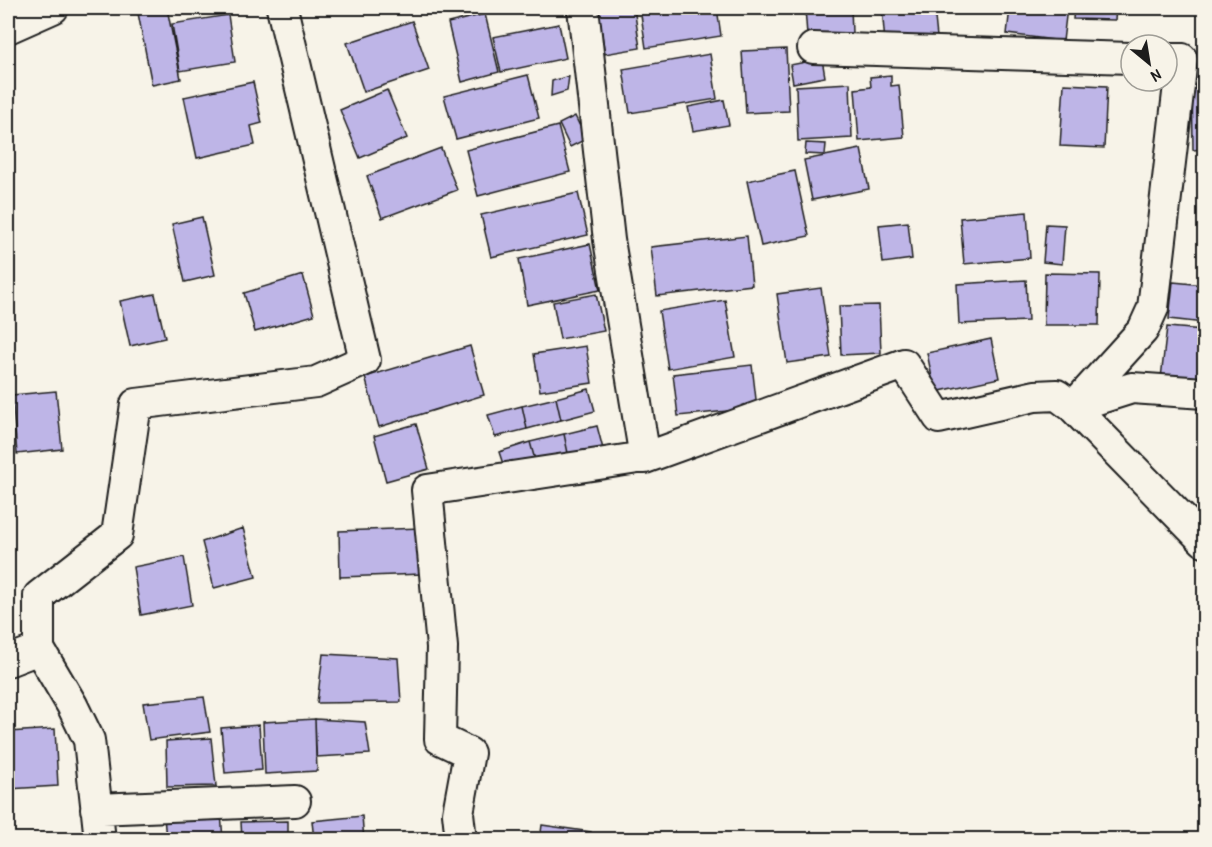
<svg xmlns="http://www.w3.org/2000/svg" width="1212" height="847" viewBox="0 0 1212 847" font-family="'Patrick Hand',sans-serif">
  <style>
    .building { fill: #beb5e7; stroke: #1c1c1c; stroke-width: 1.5 }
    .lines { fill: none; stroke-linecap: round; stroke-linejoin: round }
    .minor-casing { stroke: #1c1c1c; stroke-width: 34 }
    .minor { stroke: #f7f3e8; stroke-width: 30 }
  </style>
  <rect width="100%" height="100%" fill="#f7f3e8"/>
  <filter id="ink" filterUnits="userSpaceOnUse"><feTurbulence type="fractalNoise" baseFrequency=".0167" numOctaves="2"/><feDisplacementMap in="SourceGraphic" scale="12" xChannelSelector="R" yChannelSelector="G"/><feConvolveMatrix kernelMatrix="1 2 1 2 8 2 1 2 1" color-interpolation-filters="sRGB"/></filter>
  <g filter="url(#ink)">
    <path class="building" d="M 137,8 L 167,8 L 181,79 L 152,85 Z
      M 606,8 L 634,8 L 640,48 L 605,54 L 598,9 Z
      M 640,8 L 717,8 L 721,36 L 646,48 Z
      M 805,8 L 851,8 L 852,33 L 807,35 Z
      M 882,8 L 934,8 L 937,37 L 885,42 Z
      M 1010,8 L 1067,8 L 1063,41 L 1007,34 Z
      M 1074,8 L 1116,8 L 1115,20 L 1073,19 Z
      M 485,14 L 499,72 L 462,82 L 448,23 Z
      M 228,15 L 235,62 L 180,71 L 172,24 Z
      M 412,21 L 429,70 L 364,92 L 347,43 Z
      M 559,24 L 566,58 L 501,72 L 493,37 Z
      M 786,49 L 789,111 L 746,113 L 742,51 Z
      M 710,54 L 717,99 L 630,113 L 623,69 Z
      M 822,59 L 825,77 L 793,83 L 790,65 Z
      M 528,75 L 539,118 L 456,139 L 444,96 Z
      M 891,75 L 891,86 L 899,85 L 904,137 L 859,141 L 855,89 L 871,87 L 870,77 Z
      M 1192,75 L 1204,75 L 1204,149 L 1193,150 Z
      M 569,76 L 567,91 L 551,96 L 552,81 Z
      M 253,82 L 262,123 L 251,126 L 255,145 L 197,158 L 184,97 Z
      M 850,83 L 852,138 L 798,141 L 796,86 Z
      M 1064,84 L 1107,86 L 1104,148 L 1060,146 Z
      M 387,90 L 407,138 L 360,158 L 340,110 Z
      M 724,100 L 729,125 L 693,131 L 688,107 Z
      M 575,116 L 586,139 L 570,147 L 559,124 Z
      M 558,126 L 570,172 L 478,196 L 466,150 Z
      M 806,143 L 826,144 L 825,155 L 805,154 Z
      M 441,148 L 457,190 L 382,218 L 367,176 Z
      M 861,149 L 869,189 L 812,200 L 804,160 Z
      M 795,171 L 809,236 L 761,246 L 747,181 Z
      M 578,193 L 588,235 L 491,257 L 481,215 Z
      M 1027,212 L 1030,258 L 964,264 L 960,218 Z
      M 202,217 L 215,275 L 185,282 L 172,224 Z
      M 908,222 L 912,259 L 883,263 L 879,225 Z
      M 1046,224 L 1065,225 L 1062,264 L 1043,262 Z
      M 747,236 L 752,285 L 657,296 L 651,247 Z
      M 590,244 L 600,290 L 527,305 L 519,259 Z
      M 1045,273 L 1100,274 L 1099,325 L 1044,325 Z
      M 303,275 L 314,315 L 255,332 L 244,293 Z
      M 1026,280 L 1028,321 L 959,324 L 957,284 Z
      M 1173,282 L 1204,285 L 1204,323 L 1169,319 Z
      M 821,288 L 831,357 L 787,363 L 777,294 Z
      M 155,294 L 165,338 L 130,346 L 120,301 Z
      M 596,294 L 604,331 L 560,339 L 553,302 Z
      M 725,300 L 735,357 L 668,369 L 659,311 Z
      M 879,305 L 881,353 L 841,355 L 839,306 Z
      M 1167,327 L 1204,330 L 1204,382 L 1161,378 Z
      M 991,339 L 999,378 L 935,392 L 927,353 Z
      M 470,346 L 484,395 L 379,427 L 365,377 Z
      M 586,346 L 592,383 L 540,391 L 534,354 Z
      M 752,365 L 757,408 L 678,416 L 673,374 Z
      M 589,389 L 595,411 L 561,420 L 556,398 Z
      M 56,391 L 62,449 L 17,454 L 12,395 Z
      M 556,398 L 561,420 L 527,429 L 522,406 Z
      M 522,406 L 527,429 L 495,437 L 488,415 Z
      M 416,424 L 429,469 L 386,481 L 374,436 Z
      M 597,426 L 603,449 L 569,458 L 564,434 Z
      M 564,434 L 569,458 L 537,467 L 530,442 Z
      M 530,442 L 537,467 L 507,476 L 499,452 Z
      M 243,528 L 256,577 L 214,588 L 202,542 Z
      M 421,528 L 422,574 L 340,577 L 339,531 Z
      M 184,557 L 192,605 L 141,615 L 133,567 Z
      M 323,654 L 398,658 L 401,702 L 317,703 Z
      M 204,697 L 210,732 L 149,740 L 143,703 Z
      M 315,719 L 365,722 L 370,754 L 316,757 Z
      M 315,719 L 317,771 L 265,774 L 263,722 Z
      M 259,725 L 262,770 L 225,773 L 221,728 Z
      M 55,729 L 58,786 L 8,789 L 8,732 Z
      M 211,738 L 216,786 L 167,787 L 166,741 Z
      M 221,813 L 223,840 L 166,840 L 164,816 Z
      M 362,816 L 364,840 L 314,840 L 312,821 Z
      M 288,821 L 288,840 L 242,840 L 241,822 Z
      M 542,825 L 591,832 L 590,840 L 540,840 Z"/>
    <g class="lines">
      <g class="minor-casing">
        <path id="minor" d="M 583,8 L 609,240 L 645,458
          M 8,28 L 53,8
          M 813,48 L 1131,58
          M 1075,406 L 1132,388 L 1204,393
          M 1073,407 L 1143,330 L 1153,308 L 1182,59 L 1167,59
          M 39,649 L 39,596 L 117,535 L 136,404 L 316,382 L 365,360 L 282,8
          M 8,661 L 39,649 L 72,705 L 89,740 L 100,840
          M 96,809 L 295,801
          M 461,840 L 458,813 L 469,753 L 440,739 L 442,647 L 427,490 L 638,458 L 645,458 L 904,364 L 939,418 L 1035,396 L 1057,395 L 1073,407 L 1204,541"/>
      </g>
      <use href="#minor" class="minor"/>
    </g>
  </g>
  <rect width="1212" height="847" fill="none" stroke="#f7f3e8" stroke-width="30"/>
  <rect x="15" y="15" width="1182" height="817" fill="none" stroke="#1c1c1c" stroke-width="2" filter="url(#ink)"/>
  <g transform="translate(1149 63) rotate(150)"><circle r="28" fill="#f7f3e8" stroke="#9f9d96" stroke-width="1.5"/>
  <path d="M0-4.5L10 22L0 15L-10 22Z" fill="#1c1c1c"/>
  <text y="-9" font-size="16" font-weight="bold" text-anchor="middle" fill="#1c1c1c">N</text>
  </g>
</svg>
